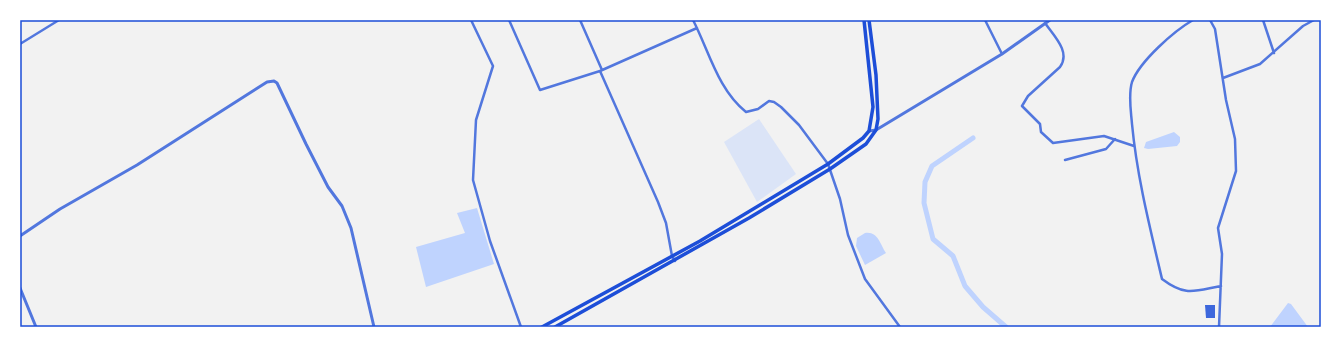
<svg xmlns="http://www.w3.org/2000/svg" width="1341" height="347" viewBox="0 0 1341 347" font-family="Helvetica,sans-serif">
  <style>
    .green { fill: #dbe4f7 }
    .water { fill: #bfd3fe }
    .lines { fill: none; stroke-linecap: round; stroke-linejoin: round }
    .canal { stroke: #bfd3fe; stroke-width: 5 }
    .building { fill: #3d67dc }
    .minor { stroke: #5277de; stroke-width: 2.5 }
    .tertiary { stroke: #5277de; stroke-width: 3 }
    .primary { stroke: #1d4ed8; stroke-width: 3.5 }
    .neatline { fill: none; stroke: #1d4ed8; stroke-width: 1.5 }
  </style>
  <rect width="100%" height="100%" fill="#f2f2f2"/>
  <path class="green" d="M 759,119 L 796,174 L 757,202 L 724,142 Z"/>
  <path class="water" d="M 1174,132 L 1180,137 L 1180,142 L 1177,146 L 1148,149 L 1144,148 L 1146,142 Z
    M 477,208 L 494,264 L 426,287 L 416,247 L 465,233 L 457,213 Z
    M 865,233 C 878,231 880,244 886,253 L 865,265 L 856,246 L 857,238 Z
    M 1288,303 L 1291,304 L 1308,327 L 1270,327 Z"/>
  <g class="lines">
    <path class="canal" d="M 973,138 L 932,166 L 925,182 L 924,203 L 933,239 L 953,256 L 965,286 L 983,307 L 1006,327"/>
  </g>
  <path class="building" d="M 1205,305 L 1215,305 L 1215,318 L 1206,318 Z"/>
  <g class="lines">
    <path class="minor" d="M 471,20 L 493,66 L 476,120 L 473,180 L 490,241 L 521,327
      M 509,20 L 540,90 L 600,71 L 697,28
      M 580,20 L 602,70
      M 693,20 C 709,51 718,90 746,112 L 758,109 L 769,101 L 774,102 L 781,107 L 799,125 L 828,164 L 840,199 L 848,235 L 865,279 L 900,327
      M 985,20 L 1002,54
      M 1193,20 C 1174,31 1140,61 1132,82 C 1128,95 1131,111 1132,124 C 1137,177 1150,228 1162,279 C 1186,297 1194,291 1221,286
      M 1210,20 L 1215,29 L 1226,100 L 1235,139 L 1236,171 L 1218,228 L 1222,254 L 1219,327
      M 1263,20 L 1274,53
      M 1045,23 C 1054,36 1071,52 1060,67 L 1028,96 L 1022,106 L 1040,124 L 1041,132 L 1053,143 L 1104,136 L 1134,146
      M 20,44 L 59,20
      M 600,71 L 658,202 L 666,223 L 672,256 L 675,261
      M 1223,78 L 1260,64 L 1303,26 L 1314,20
      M 1065,160 L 1106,149 L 1115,139"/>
    <path class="tertiary" d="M 869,131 L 876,130 L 1002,54 L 1050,20
      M 20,236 L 60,209 L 137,165 L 267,82 L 274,81 L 277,83 L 306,144 L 328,187 L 342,206 L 351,228 L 374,327
      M 20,288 L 36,327"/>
    <path class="primary" d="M 542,327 L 700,241 L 828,164 L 863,138 L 869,131 L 873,107 L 864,20
      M 555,327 L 749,218 L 830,169 L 866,144 L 876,130 L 878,119 L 876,75 L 869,20"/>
  </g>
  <rect width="1341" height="347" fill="none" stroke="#ffffff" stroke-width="42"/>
  <rect x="21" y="21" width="1299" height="305" class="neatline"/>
</svg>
